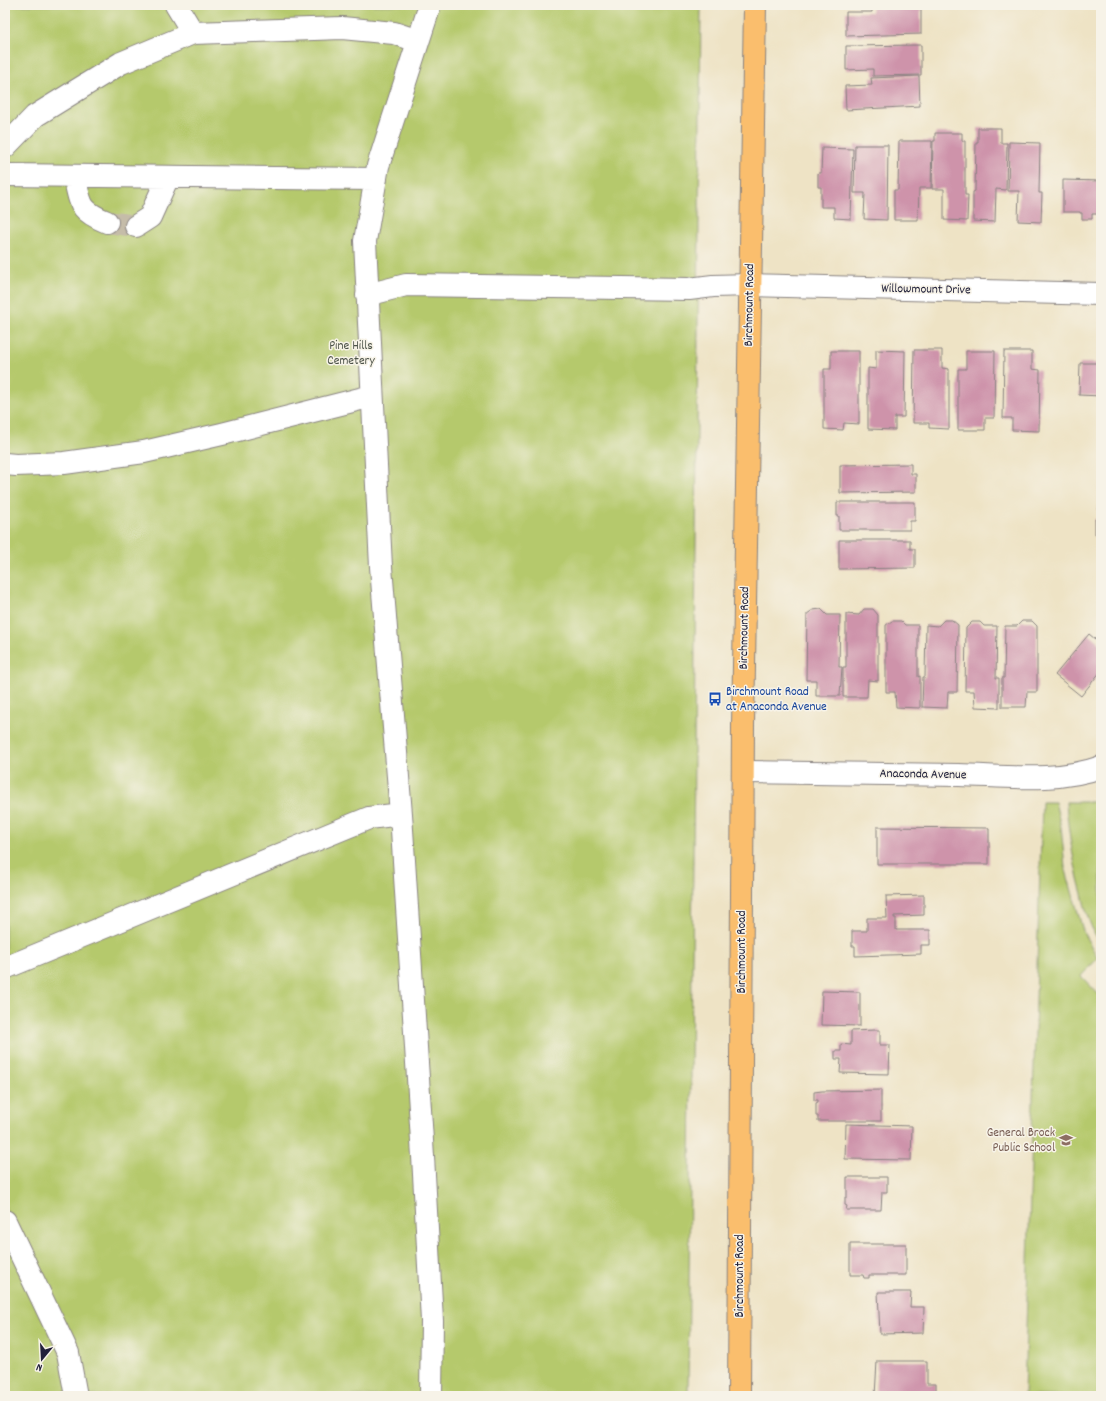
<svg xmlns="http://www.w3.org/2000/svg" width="1106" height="1401" viewBox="0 0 1106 1401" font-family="Dekko,sans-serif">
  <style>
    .green { fill: #b5c96c; stroke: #6c7654 }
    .building { fill: #ce93aa }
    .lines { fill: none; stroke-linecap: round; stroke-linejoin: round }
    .minor-tunnel { stroke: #c5bca9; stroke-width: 22; stroke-dasharray: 22 11; stroke-linecap: butt }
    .minor-casing { stroke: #888280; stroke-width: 24 }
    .major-casing { stroke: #888280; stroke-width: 24 }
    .minor { stroke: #fff; stroke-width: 22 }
    .major { stroke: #fabe6d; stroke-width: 22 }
    .labels { text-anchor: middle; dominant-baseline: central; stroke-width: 3; stroke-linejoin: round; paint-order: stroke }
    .street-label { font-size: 13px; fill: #22223b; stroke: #f7f3e8 }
    .park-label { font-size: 13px; fill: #4e544a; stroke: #f7f3e8 }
    .transit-label { font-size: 13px; fill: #164399; stroke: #f7f3e8; text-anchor: start }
    .education-label { font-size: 13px; fill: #785e54; stroke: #f7f3e8; text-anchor: end }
  </style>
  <rect width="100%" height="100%" fill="#f7f3e8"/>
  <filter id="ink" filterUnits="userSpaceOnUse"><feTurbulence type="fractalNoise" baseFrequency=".025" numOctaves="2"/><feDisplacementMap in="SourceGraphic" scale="8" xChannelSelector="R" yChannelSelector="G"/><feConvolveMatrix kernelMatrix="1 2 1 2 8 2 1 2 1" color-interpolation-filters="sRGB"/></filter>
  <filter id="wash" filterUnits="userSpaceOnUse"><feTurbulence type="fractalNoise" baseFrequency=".012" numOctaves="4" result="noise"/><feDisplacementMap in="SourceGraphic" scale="16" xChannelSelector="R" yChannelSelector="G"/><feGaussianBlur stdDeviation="0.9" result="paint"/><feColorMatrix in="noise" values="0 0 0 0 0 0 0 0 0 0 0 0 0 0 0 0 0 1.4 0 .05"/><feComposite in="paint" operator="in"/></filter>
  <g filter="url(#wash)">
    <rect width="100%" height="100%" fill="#eee3c5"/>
    <path class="green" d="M 5,5 L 701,5 L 688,1396 L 5,1396 Z
      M 1042,802 L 1055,802 L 1061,827 L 1065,867 L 1084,934 L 1098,958 L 1081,976 L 1101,997 L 1101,1396 L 1024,1396 Z
      M 1066,802 L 1101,802 L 1101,943 C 1090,930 1086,911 1082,894 C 1074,864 1068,833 1066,802 Z"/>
    <g id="blocks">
      <path class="building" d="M 872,5 L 921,5 L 921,34 L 846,36 L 846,12 L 872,12 Z
        M 921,45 L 921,75 L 873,76 L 873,69 L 846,70 L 846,46 Z
        M 919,76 L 920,106 L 846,110 L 845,86 L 872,85 L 871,78 Z
        M 978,128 L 1001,128 L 1001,143 L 1007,143 L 1006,190 L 996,189 L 995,222 L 973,221 L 973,192 L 975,191 L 976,142 L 978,142 Z
        M 935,133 L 962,133 L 962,141 L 965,141 L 965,195 L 968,195 L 967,221 L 944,220 L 944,189 L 932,189 L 933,141 L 935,141 Z
        M 899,141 L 932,141 L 931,188 L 919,188 L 918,220 L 894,220 L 894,190 L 898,190 Z
        M 1009,142 L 1040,143 L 1039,193 L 1042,193 L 1041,222 L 1018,221 L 1019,191 L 1008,191 Z
        M 855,145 L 888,145 L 887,220 L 864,219 L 865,193 L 854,193 Z
        M 822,148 L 853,149 L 851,219 L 834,218 L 834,207 L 821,207 L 821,187 L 818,187 L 818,173 L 821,173 Z
        M 1063,180 L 1101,181 L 1101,214 L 1092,214 L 1092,219 L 1082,219 L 1082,213 L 1080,213 L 1080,212 L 1063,212 Z
        M 876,350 L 905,351 L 904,417 L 895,417 L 895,430 L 868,429 L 868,368 L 876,369 Z
        M 914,350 L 942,350 L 942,368 L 949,369 L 949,429 L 929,428 L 929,423 L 913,423 Z
        M 831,351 L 859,351 L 859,424 L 844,423 L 843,430 L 824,429 L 824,369 L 831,369 Z
        M 966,351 L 995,351 L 994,418 L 985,418 L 985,430 L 958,430 L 958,369 L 966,369 Z
        M 1004,351 L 1032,351 L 1032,369 L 1040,370 L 1039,431 L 1012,430 L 1012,418 L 1003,418 Z
        M 1080,363 L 1101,363 L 1101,396 L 1079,395 Z
        M 911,464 L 911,474 L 916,474 L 916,492 L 840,493 L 840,465 Z
        M 1099,495 L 1101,495 L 1101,515 L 1098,515 Z
        M 837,502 L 915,502 L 915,521 L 910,521 L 910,530 L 839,530 L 839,516 L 837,516 Z
        M 1095,519 L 1101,519 L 1101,534 L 1095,534 Z
        M 839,540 L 910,540 L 910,549 L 915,549 L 915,568 L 839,569 Z
        M 821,609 L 827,615 L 840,615 L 839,667 L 842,667 L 840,696 L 816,696 L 816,680 L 806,680 L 807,614 L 813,610 Z
        M 864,609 L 873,609 L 878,615 L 878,681 L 868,680 L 867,697 L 843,697 L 843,667 L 846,667 L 846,614 L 859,615 Z
        M 944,620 L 952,620 L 958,625 L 957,692 L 948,692 L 947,708 L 922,707 L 923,677 L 925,677 L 926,625 L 938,626 Z
        M 892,621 L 901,621 L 905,625 L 918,625 L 918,677 L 920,676 L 920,708 L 896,707 L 895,692 L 886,692 L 886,625 Z
        M 1022,621 L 1032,621 L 1037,626 L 1037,692 L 1027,692 L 1026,707 L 1002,707 L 1002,678 L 1004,678 L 1005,626 L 1017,626 Z
        M 972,622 L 980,622 L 984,626 L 997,626 L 996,678 L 999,678 L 999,708 L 975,707 L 974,691 L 965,691 L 966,628 Z
        M 1089,634 L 1101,644 L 1101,671 L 1081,696 L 1055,675 Z
        M 877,827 L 989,828 L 989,864 L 877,864 Z
        M 924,895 L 924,915 L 894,916 L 894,918 L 896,918 L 896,930 L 930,930 L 930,945 L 921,945 L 921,954 L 855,956 L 855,946 L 852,946 L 852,931 L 867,931 L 867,918 L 887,918 L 886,896 Z
        M 822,991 L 860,992 L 860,1026 L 821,1025 Z
        M 875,1030 L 880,1030 L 880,1045 L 890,1045 L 889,1074 L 840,1073 L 841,1059 L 835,1059 L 835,1051 L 841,1051 L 841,1044 L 851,1045 L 851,1031 Z
        M 881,1090 L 881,1121 L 818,1121 L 818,1116 L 816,1116 L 816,1103 L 818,1102 L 818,1100 L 814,1100 L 814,1092 L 822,1091 Z
        M 846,1124 L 912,1126 L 911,1160 L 845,1159 Z
        M 847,1177 L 887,1177 L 887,1192 L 882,1192 L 881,1210 L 846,1210 L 847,1206 L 845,1205 L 845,1197 L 847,1197 Z
        M 850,1244 L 906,1244 L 906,1275 L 869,1275 L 869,1278 L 864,1278 L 863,1275 L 850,1275 Z
        M 878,1292 L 911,1292 L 910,1307 L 924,1307 L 923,1333 L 880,1334 Z
        M 877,1361 L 927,1361 L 927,1384 L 936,1384 L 936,1396 L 875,1396 Z"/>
    </g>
  </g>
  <g filter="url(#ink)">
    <use href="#blocks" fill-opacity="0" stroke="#888280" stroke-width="1"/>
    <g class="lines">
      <path class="minor-tunnel" d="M 107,222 L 136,226"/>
      <g class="minor-casing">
        <path id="minor" d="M 176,5 L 193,33
          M 430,5 L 378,166 L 365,241 L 381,567 L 401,814 L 423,1156 L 432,1321 L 431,1396
          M 5,147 L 35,116 L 121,63 L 193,33 L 342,28 L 394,33 L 418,41
          M 5,175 L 376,179
          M 74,176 C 81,204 78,210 107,222
          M 136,226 L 150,217 L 168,177
          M 367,295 L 406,285 L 689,289 L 713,286 L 750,285 L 1101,294
          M 5,464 L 16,465 L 64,463 L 144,452 L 222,434 L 372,396
          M 743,772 C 815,773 887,774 959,775 C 1006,776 1056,783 1101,767
          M 5,968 L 369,818 L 401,814
          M 5,1221 L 68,1353 L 76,1396"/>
      </g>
      <g class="major-casing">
        <path id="major" d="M 739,1396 L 743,726 L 755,5"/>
      </g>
      <use href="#minor" class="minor"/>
      <use href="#major" class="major"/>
    </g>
  </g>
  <defs>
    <g id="bus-bare" transform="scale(1.08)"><path d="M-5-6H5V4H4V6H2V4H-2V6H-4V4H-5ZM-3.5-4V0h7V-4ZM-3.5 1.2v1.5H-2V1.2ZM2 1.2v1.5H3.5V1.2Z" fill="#1a4fb4" stroke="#f7f3e8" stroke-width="2.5" paint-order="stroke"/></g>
    <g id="school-bare" transform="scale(1.08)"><path d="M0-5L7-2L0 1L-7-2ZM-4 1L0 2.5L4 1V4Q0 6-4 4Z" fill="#8d6e63" stroke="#f7f3e8" stroke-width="2.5" paint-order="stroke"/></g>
  </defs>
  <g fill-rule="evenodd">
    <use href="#bus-bare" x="715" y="699"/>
    <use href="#school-bare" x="1066" y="1140"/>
  </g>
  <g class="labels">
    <g class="street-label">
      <text transform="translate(926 290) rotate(1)">Willowmount Drive</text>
      <text transform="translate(750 305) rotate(-89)">Birchmount Road</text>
      <text transform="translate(745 628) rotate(-89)">Birchmount Road</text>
      <text transform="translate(923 775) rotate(1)">Anaconda Avenue</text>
      <text transform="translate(742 952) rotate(-90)">Birchmount Road</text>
      <text transform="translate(740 1276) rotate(-90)">Birchmount Road</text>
    </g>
    <g class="park-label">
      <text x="351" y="346">Pine Hills<tspan x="351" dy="15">Cemetery</tspan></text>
    </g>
    <g class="transit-label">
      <text x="726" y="692">Birchmount Road<tspan x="726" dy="15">at Anaconda Avenue</tspan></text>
    </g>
    <g class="education-label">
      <text x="1055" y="1133">General Brock<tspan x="1055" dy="15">Public School</tspan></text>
    </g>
  </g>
  <rect width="1106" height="1401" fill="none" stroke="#f7f3e8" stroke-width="20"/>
  <g transform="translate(42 1359) rotate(198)" stroke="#f7f3e8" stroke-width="3" paint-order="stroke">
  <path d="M0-3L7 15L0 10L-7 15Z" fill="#22223b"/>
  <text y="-6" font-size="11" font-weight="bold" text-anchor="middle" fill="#22223b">N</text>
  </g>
</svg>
